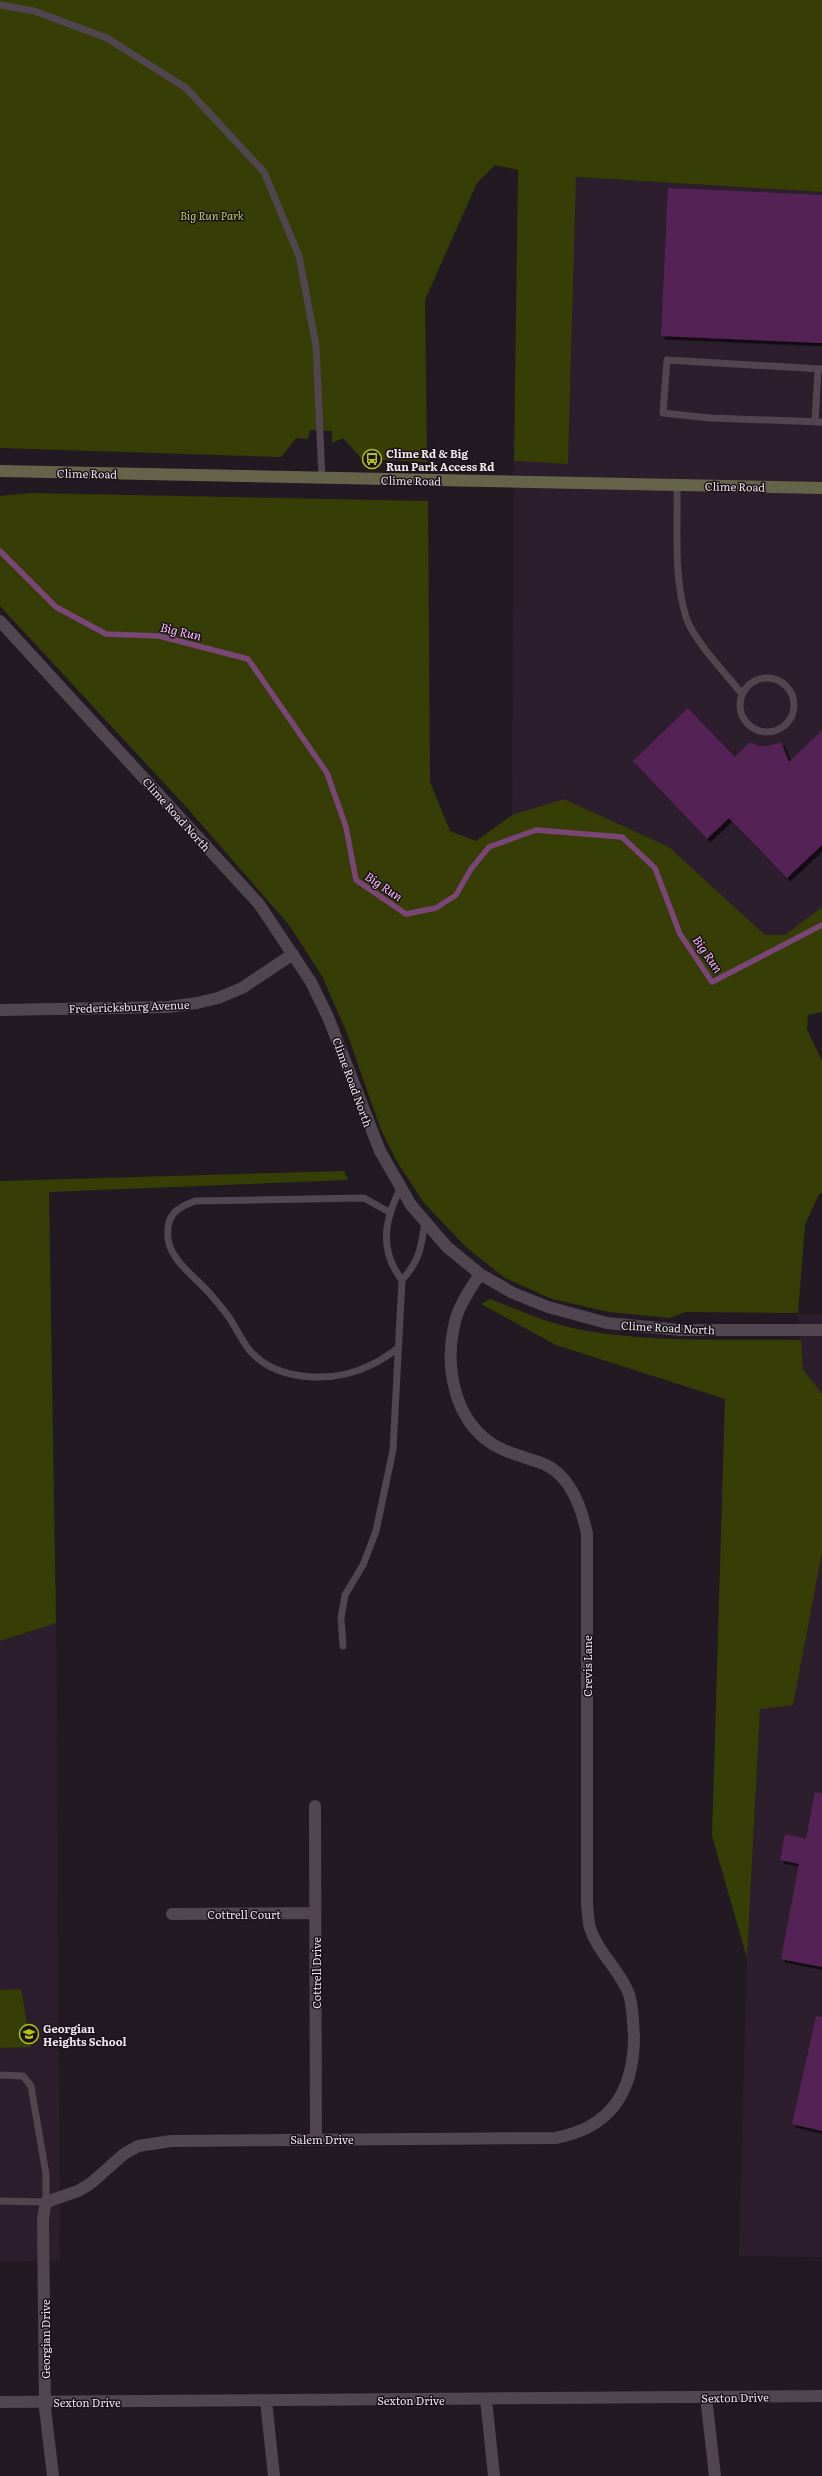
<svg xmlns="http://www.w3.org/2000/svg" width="822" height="2476" viewBox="0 0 822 2476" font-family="Literata,serif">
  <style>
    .built { fill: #2c1e2c }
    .green { fill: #363e05 }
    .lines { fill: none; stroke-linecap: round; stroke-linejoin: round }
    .stream { stroke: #794677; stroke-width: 5.5 }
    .building { fill: #552454; filter: url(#shadow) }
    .service { stroke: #514650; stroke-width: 7 }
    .minor { stroke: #514650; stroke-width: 12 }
    .secondary { stroke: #65634a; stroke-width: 12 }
    .labels { text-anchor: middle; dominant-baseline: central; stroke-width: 3; stroke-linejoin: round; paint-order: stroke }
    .park-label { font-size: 11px; font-style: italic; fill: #b9cb66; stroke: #191018 }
    .poi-label { font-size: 11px; font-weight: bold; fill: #ece5eb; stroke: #191018; text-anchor: start }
    .street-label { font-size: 11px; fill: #ece5eb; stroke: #191018 }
    .water-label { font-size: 12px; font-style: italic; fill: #fcbef9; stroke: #191018 }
  </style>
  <defs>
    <filter id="shadow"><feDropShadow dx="3.5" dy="3.5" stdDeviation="0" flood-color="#0009"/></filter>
  </defs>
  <rect width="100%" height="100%" fill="#221922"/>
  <path class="built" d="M 576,177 L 822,192 L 822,907 L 785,935 L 765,935 L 669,847 L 564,799 L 512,815 L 514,461 L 568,464 Z
    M 798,1314 L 822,1314 L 822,1394 L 803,1369 Z
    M 822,1553 L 822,2257 L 739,2256 L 747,1958 L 760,1708 L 793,1705 Z
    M 56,1587 L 60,2261 L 0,2262 L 0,1588 Z"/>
  <path class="green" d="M 0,0 L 822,0 L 822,192 L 576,177 L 568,464 L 514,461 L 518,170 L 495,165 L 477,183 L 425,300 L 427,462 L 362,459 L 343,438 L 332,443 L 332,431 L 310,430 L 308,439 L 296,438 L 281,457 L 0,448 Z
    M 30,493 L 428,501 L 430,782 L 450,831 L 476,841 L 512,815 L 564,799 L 669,847 L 765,935 L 785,935 L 822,907 L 822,1012 L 808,1015 L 807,1029 L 822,1061 L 822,1193 L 819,1194 L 805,1225 L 798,1313 L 685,1312 L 670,1318 L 609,1312 L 552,1299 L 505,1278 L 467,1248 L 424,1203 L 396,1160 L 381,1130 L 347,1033 L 322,976 L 289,925 L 188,809 L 0,606 L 0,496 Z
    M 344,1171 L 348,1180 L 49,1192 L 56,1623 L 0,1641 L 0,1181 Z
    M 490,1299 C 520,1311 550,1324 582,1330 C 653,1343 728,1339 801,1340 L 803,1369 L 822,1394 L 822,1553 L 793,1705 L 760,1709 L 747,1958 L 712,1836 L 725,1399 L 556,1345 L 481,1304 Z
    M 21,1989 L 31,2047 L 0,2048 L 0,1990 Z"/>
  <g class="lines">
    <path class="stream" d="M 0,551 L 56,607 L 106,634 L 159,636 L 248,659 L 327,773 L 346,827 L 356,880 L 406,914 L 436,908 L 456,895 L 471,869 L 489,847 L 536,830 L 622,837 L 655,868 L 680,934 L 712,982 L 822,925"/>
  </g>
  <path class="building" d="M 668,188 L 822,195 L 822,343 L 661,336 Z
    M 688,708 L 735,757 L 750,742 L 759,746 L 769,746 L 781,742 L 789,762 L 822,730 L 822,845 L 787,878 L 729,818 L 707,839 L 633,761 Z
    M 815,1792 L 822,1793 L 822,1967 L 781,1959 L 799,1864 L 780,1860 L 785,1834 L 806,1839 Z
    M 816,2016 L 822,2017 L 822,2131 L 792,2124 Z"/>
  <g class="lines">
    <path class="service" d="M 0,5 L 34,11 L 107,38 L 186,88 L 264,172 L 299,256 L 316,346 L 322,478
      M 822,369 L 667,360 L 663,413 L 710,418 L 822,422
      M 815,422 L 818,369
      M 677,485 C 678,529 673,578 687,620 C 696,643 726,674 742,694
      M740 705a27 27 0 1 1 54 0a27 27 0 1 1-54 0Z
      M 401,1187 C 385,1219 378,1249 402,1280
      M 389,1212 L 364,1198 L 195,1201 C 176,1208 166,1215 168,1238 C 170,1261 197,1278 211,1295 C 217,1302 223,1309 228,1316 C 236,1327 242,1342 251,1352 C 280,1383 336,1383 373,1364 C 382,1360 390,1354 398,1348
      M 343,1646 L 341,1618 L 345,1595 L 363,1565 L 376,1531 L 393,1450 L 402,1280 C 420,1260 421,1248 425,1222
      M 0,2075 L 23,2076 L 31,2086 L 46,2174 L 46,2202 L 0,2201"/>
    <path class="minor" d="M 0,621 L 259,904 L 311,982 L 328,1017 L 380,1151 L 411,1205 L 447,1247 L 480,1274 L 513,1293 L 548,1307 L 607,1323 L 681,1330 L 822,1330
      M 0,1010 L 168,1007 L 197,1003 L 218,998 L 242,988 L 293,954
      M 315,1806 L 316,2139
      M 172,1914 L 315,1913
      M 706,2397 L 715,2476
      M 486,2399 L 494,2476
      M 266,2401 L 274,2476
      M 0,2402 L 822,2396
      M 53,2476 L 45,2408 L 43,2218 L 46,2202 L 78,2191 L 90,2184 L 124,2154 L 138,2146 L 171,2141 L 555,2138 C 611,2128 634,2091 634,2036 C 633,2023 633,2007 629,1994 C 620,1970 598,1953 590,1928 C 588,1921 588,1912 587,1904 L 587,1534 C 582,1509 571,1476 544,1464 C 526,1457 504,1453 488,1441 C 454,1416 445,1366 454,1326 C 458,1306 469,1291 480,1274"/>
    <path class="secondary" d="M 0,471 L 822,488"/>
  </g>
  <defs>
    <g id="bus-ring" transform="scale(1)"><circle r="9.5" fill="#191018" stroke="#afc506" stroke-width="1.5"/><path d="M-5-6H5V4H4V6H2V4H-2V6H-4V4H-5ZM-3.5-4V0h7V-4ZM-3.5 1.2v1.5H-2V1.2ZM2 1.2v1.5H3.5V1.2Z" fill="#afc506"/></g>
    <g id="school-ring" transform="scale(1)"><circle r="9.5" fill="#191018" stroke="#afc506" stroke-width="1.5"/><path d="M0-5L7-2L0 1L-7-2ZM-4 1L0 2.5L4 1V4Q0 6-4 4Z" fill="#afc506"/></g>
  </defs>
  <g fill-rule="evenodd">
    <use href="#bus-ring" x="372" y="459"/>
    <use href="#school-ring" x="29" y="2034"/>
  </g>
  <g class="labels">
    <g class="park-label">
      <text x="212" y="215">Big Run Park</text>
    </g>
    <g class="poi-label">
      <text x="386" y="453">Clime Rd &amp; Big<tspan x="386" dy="13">Run Park Access Rd</tspan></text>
      <text x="43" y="2028">Georgian<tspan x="43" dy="13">Heights School</tspan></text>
    </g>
    <g class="street-label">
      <text transform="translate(87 473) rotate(1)">Clime Road</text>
      <text transform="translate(411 480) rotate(1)">Clime Road</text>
      <text transform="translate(735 486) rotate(1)">Clime Road</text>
      <text transform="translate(177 814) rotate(48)">Clime Road North</text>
      <text transform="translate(129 1006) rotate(-2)">Fredericksburg Avenue</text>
      <text transform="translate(353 1082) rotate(70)">Clime Road North</text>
      <text transform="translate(668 1327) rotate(3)">Clime Road North</text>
      <text transform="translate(587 1666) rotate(-90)">Crevis Lane</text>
      <text x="244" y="1914">Cottrell Court</text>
      <text transform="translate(316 1973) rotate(-90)">Cottrell Drive</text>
      <text x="322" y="2139">Salem Drive</text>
      <text transform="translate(45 2339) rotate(-90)">Georgian Drive</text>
      <text transform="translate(735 2397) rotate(-1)">Sexton Drive</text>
      <text x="411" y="2400">Sexton Drive</text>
      <text x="87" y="2402">Sexton Drive</text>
    </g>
    <g class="water-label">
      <text transform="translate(181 631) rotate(13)">Big Run</text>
      <text transform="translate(384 886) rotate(34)">Big Run</text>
      <text transform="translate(708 954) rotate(55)">Big Run</text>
    </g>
  </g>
</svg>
